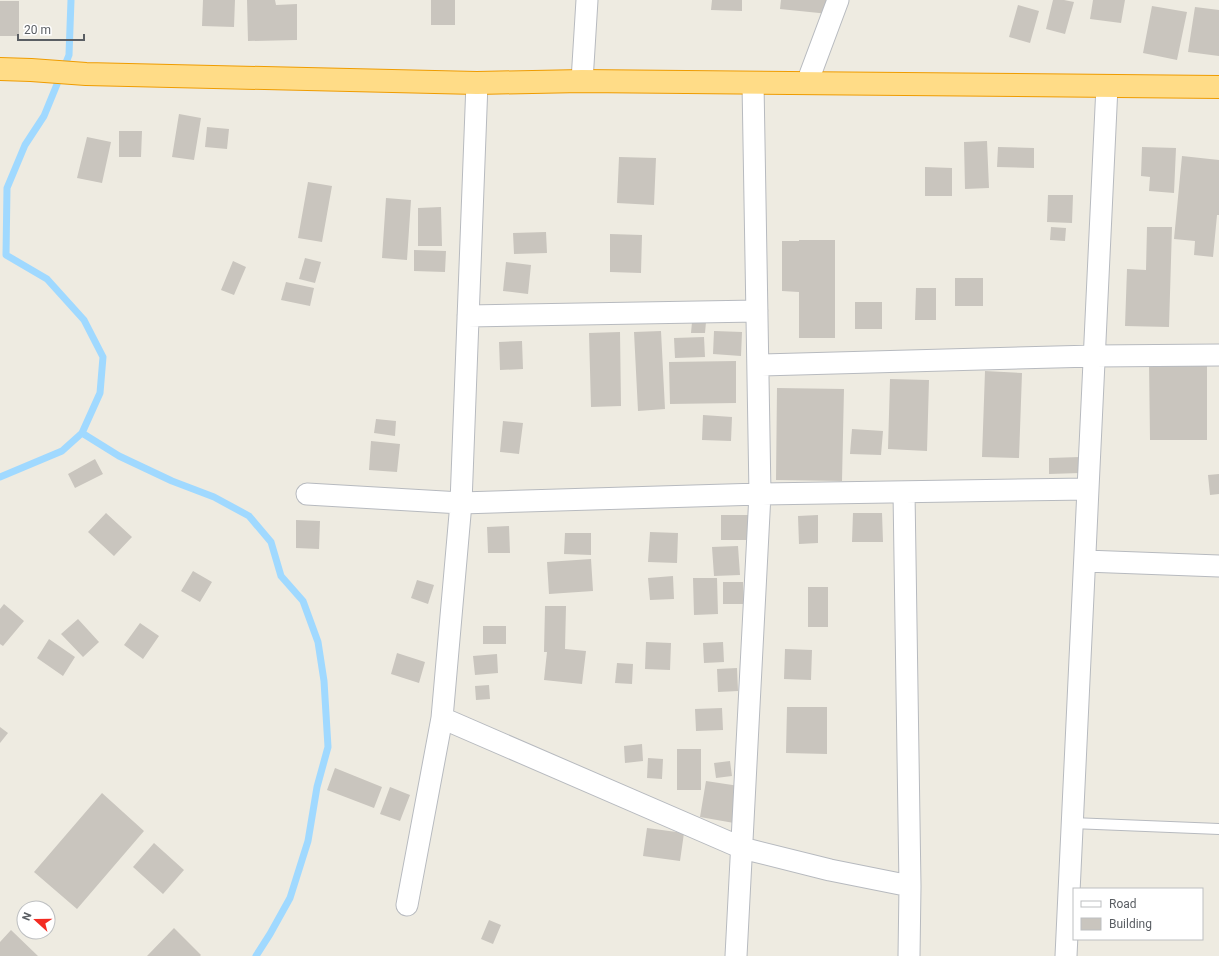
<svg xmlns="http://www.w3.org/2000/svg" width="1219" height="956" viewBox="0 0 1219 956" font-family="Roboto,sans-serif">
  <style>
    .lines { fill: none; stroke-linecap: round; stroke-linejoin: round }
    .stream { stroke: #a0d9ff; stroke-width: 7 }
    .building { fill: #c9c5be }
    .lane-casing { stroke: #b7babf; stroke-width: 12 }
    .street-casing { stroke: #b7babf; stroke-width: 23 }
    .highway-casing { stroke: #ef9c00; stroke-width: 24 }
    .lane { stroke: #fff; stroke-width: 10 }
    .street { stroke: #fff; stroke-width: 21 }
    .highway { stroke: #ffdc87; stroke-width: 22 }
  </style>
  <rect width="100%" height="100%" fill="#eeebe1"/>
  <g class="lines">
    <path class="stream" d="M 71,0 L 69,55 L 44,116 L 25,145 L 7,188 L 6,255 L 47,279 L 84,320 L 103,357 L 100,393 L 82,433 L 119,456 L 172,481 L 214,497 L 249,516 L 271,542 L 281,576 L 303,601 L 318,642 L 324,681 L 328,747 L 317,787 L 308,841 L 290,898 L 270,934 L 256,956
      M 0,477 L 62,451 L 82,433"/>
  </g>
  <path class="building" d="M 203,0 L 235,0 L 234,27 L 202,26 Z
    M 247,0 L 275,0 L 276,5 L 297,4 L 297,40 L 248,41 Z
    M 431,0 L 455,0 L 455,25 L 431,25 Z
    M 712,0 L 742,0 L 742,11 L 711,10 Z
    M 781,0 L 831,0 L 829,14 L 780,9 Z
    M 1053,0 L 1064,0 L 1074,2 L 1065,34 L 1046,29 Z
    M 1093,0 L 1125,0 L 1121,23 L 1090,19 Z
    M 0,1 L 19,1 L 19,36 L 0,36 Z
    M 1018,5 L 1039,11 L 1030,43 L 1009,37 Z
    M 1152,6 L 1187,12 L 1177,60 L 1143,53 Z
    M 1195,7 L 1219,10 L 1219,56 L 1188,52 Z
    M 179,114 L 201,118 L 194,160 L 172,157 Z
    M 207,127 L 229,129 L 227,149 L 205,147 Z
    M 119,131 L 142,131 L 141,157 L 119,157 Z
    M 87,137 L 111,142 L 102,183 L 77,178 Z
    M 987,141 L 989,188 L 965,189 L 964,142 Z
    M 998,147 L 1034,148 L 1034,168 L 997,167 Z
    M 1142,147 L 1176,148 L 1174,193 L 1149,191 L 1150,177 L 1141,176 Z
    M 1182,156 L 1219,160 L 1219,215 L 1217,215 L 1213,257 L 1194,255 L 1195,241 L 1174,239 Z
    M 619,157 L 656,158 L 654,205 L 617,203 Z
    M 925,167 L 952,168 L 952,196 L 925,196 Z
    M 308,182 L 332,186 L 322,242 L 298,238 Z
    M 1048,195 L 1073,195 L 1072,223 L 1047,222 Z
    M 386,198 L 411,200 L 407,260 L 382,258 Z
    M 441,207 L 442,246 L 418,246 L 418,208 Z
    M 1051,227 L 1066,228 L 1065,241 L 1050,240 Z
    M 1147,227 L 1172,227 L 1169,327 L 1125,326 L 1127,269 L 1146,270 Z
    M 546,232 L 547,253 L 514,254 L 513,233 Z
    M 610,234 L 642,235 L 641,273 L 610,272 Z
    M 799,240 L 835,240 L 835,338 L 799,338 L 799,292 L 782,291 L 782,241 L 799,241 Z
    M 414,250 L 446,251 L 445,272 L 414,271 Z
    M 305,258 L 321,262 L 315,283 L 299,279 Z
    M 233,261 L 246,267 L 234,295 L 221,290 Z
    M 506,262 L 531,265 L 528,294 L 503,291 Z
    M 955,278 L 983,278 L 983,306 L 955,306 Z
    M 286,282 L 314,288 L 310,306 L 281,300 Z
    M 916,288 L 936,288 L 936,320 L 915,320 Z
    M 855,302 L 882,302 L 882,329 L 855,329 Z
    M 692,322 L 706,322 L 705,333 L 691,333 Z
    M 661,331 L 665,409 L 638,411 L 634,332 Z
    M 714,331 L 742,332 L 741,356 L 713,354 Z
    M 620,332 L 621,406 L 591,407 L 589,333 Z
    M 704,337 L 705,357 L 675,358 L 674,338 Z
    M 522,341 L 523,369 L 500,370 L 499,342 Z
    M 736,361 L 736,403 L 670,404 L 669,362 Z
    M 1149,363 L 1207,363 L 1207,440 L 1150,440 Z
    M 985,371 L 1022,373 L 1019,458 L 982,457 Z
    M 890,379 L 929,380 L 927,451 L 888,449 Z
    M 777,388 L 844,389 L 842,481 L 776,480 Z
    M 703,415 L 732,417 L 731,441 L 702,440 Z
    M 376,419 L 396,421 L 395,436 L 374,433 Z
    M 503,421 L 523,423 L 519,454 L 500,452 Z
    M 852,429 L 883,431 L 881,455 L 850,454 Z
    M 371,441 L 400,444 L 397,472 L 369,470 Z
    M 1080,457 L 1080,473 L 1049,474 L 1049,458 Z
    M 95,459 L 103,474 L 75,488 L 68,474 Z
    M 1219,474 L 1219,494 L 1210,495 L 1208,475 Z
    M 106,513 L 132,537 L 114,556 L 88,532 Z
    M 853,513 L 882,513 L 883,542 L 852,542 Z
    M 721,515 L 748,515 L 748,540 L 721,540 Z
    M 818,515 L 818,543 L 799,544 L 798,516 Z
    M 296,520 L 320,521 L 319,549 L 296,548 Z
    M 509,526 L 510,553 L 488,553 L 487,527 Z
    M 650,532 L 678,533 L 677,563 L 648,562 Z
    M 565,533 L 591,533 L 591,555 L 564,554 Z
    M 738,546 L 740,575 L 714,576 L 712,547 Z
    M 591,559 L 593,591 L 549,594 L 547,562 Z
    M 193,571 L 212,582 L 200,602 L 181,591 Z
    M 673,576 L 674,599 L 650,600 L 648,578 Z
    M 693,578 L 717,578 L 718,614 L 694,615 Z
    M 417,580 L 434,585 L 428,604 L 411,598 Z
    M 723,582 L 743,582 L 744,604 L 723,604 Z
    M 808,587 L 828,587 L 828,627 L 808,627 Z
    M 4,604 L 24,621 L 3,646 L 0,644 L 0,609 Z
    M 545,606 L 566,606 L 565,649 L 586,651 L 582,684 L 544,680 L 547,652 L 544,652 Z
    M 78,619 L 99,642 L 83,657 L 61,634 Z
    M 140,623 L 159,636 L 143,659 L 124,645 Z
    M 483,626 L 506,626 L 506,644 L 483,644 Z
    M 49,639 L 75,657 L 63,676 L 37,658 Z
    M 646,642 L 671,643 L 670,670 L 645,669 Z
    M 723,642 L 724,662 L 704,663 L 703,643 Z
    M 785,649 L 812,650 L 811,680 L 784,679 Z
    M 397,653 L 425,662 L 419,683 L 391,674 Z
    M 497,654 L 498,673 L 475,675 L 473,656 Z
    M 617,663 L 633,664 L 632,684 L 615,683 Z
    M 737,668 L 738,691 L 718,692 L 717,669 Z
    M 489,685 L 490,699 L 476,700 L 475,686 Z
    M 787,707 L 827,707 L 827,754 L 786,753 Z
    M 722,708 L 723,730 L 696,731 L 695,709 Z
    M 0,727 L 8,733 L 0,743 Z
    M 642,744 L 643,761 L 625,763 L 624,746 Z
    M 677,749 L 701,749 L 701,790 L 677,790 Z
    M 648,758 L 663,759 L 662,779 L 647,778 Z
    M 730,761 L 732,776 L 716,778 L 714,763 Z
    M 335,768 L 382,787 L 374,808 L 327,790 Z
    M 706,781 L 739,786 L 734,823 L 700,817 Z
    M 390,787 L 410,795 L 400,821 L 380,814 Z
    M 102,793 L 144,831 L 77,909 L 34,872 Z
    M 647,828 L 684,833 L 680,861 L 643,856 Z
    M 154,843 L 184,870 L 163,894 L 133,867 Z
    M 489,920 L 501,925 L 493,944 L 481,939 Z
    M 174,928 L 201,955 L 200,956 L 147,956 Z
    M 11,930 L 38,956 L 0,956 L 0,942 Z"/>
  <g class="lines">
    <g class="lane-casing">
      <path id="lane" d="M 1072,823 L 1219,829"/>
    </g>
    <g class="street-casing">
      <path id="street" d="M 582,81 L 587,0
        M 807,83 L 838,0
        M 468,316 L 757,311
        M 758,365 L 1094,356 L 1219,355
        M 904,492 L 910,886 L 909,956
        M 307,494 L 461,503 L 760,494 L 1088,489
        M 1085,561 L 1219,566
        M 442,718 L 742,848 L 830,870 L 910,886
        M 407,905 L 442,718 L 461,503 L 477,83
        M 736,956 L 760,494 L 753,83
        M 1066,956 L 1107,86"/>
    </g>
    <g class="highway-casing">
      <path id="highway" d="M 0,69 L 31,70 L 86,74 L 477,83 L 582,81 L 1219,87"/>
    </g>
    <use href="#lane" class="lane"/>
    <use href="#street" class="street"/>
    <use href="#highway" class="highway"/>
  </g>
  <rect x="1073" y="888" width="130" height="52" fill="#ffffff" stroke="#bdbfc1"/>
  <rect x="1081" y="901" width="20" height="6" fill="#ffffff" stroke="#bdbfc1"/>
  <text x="1109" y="908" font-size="12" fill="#5a5e63">Road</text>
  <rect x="1081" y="918" width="20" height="12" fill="#c9c5be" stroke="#bdbfc1"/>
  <text x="1109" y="928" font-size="12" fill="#5a5e63">Building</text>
  <g transform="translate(36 920) rotate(291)"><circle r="19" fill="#ffffff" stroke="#bdbfc1"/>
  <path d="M0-3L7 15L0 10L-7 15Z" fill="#f32b22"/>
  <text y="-6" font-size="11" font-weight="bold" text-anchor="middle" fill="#5a5e63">N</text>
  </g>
  <path d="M18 34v6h66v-6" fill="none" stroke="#5a5e63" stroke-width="2"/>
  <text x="24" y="34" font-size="12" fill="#5a5e63" stroke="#ffffff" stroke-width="3" paint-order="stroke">20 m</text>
</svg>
